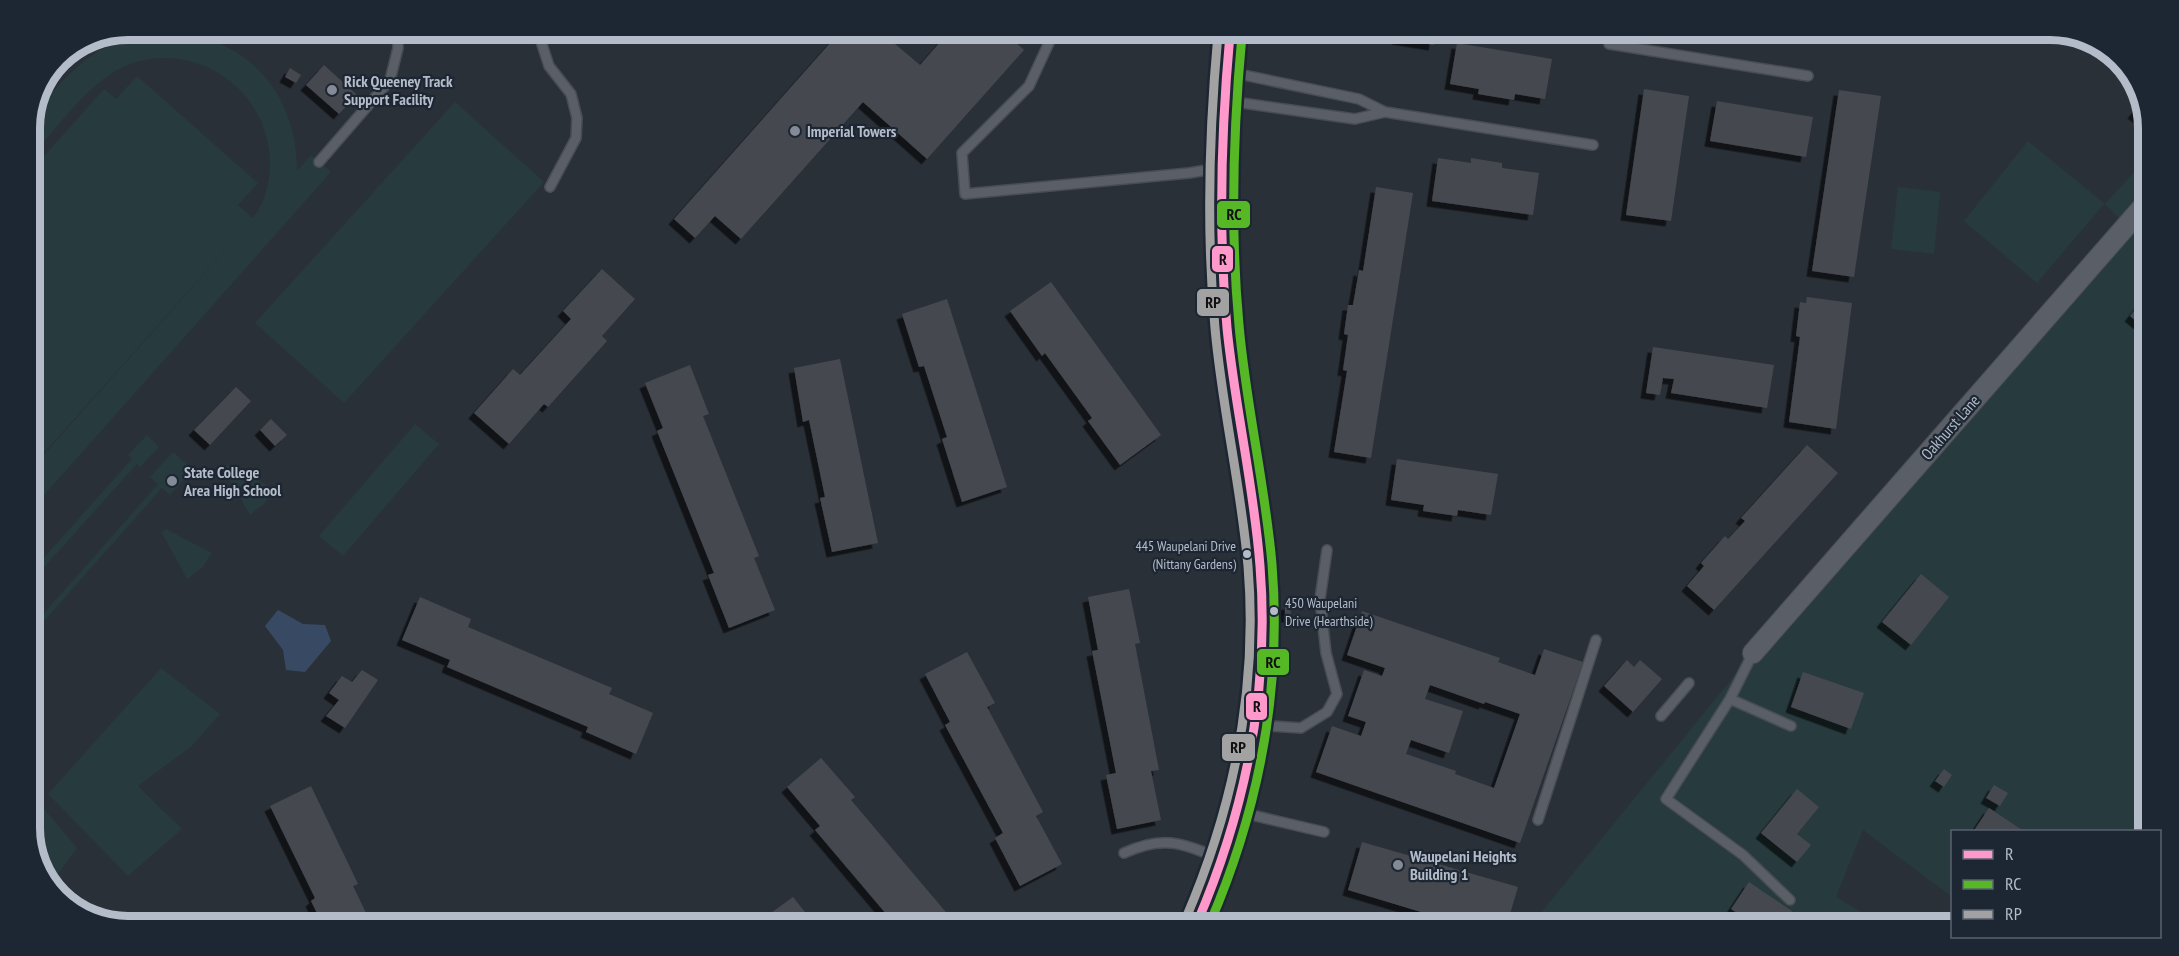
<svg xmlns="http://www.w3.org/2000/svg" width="2179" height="956" viewBox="0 0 2179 956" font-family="'PT Sans Narrow',sans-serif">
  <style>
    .green { fill: #273a3e }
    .water { fill: #384963 }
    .building { fill: #444950; fill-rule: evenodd; filter: url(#shadow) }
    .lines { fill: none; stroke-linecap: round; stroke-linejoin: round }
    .lane-casing { stroke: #484c53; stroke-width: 12 }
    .street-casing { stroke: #484c53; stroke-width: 22 }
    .secondary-casing { stroke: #484c53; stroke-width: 30 }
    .lane { stroke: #5a5e66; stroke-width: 9 }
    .street { stroke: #5a5e66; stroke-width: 20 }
    .secondary { stroke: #595d64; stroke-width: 27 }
    .bus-1-casing { stroke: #1d2633; stroke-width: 14 }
    .bus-2-casing { stroke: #1d2633; stroke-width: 14 }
    .bus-3-casing { stroke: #1d2633; stroke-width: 14 }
    .bus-1 { stroke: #f9c; stroke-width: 9 }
    .bus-2 { stroke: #57b826; stroke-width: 9 }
    .bus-3 { stroke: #a2a2a2; stroke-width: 9 }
    .poi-dot { fill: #848b96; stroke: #1d2633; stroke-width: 2 }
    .bus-dot { fill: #b4bcc9; stroke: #1d2633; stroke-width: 2 }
    .labels { text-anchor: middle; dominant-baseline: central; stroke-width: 4.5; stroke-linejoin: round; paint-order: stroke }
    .bus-label { font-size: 14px; fill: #b4bcc9; stroke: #1d2633; text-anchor: end }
    .poi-label { font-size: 16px; font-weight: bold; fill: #b4bcc9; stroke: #1d2633; text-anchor: start }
    .street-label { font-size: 16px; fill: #b4bcc9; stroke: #1d2633 }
    .rim { fill: none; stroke: #b4bcc9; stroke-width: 8 }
    .line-badge { stroke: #1d2633; stroke-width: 2 }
    .pale-badge-label { font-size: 16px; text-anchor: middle; font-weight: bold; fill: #111 }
  </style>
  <defs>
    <filter id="shadow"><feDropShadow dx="-5.5" dy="5.5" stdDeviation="0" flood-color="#0009"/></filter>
  </defs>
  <rect width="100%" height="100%" fill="#2a3038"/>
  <path class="green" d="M 156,31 C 240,31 297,87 297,171 L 311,155 L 331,172 L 30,511 L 30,470 L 253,219 L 34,464 L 30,460 L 30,172 L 104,89 L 116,99 L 137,76 L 258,183 L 238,205 L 253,218 C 264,204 269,185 270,167 C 272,91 195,37 125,66 C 90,81 56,129 30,158 C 30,146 28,131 31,120 C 34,110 44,102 51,94 C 83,58 107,39 156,31 Z
    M 455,102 L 544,182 L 344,403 L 255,323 Z
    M 2028,141 L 2105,204 L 2148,157 L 2142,831 L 1952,832 L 1952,897 L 1863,830 L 1836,897 L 1883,925 L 1553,924 L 1540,914 L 1753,653 L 2127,225 L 2104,204 L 2037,283 L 1964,221 Z
    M 1898,187 L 1940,192 L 1934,254 L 1891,249 Z
    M 415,424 L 439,444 L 343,556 L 319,536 Z
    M 147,435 L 159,447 L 140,467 L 137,464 L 30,583 L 30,573 L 132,459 L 128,455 Z
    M 173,452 L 193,470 L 170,495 L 162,488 L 30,637 L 30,629 L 158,484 L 150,477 Z
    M 228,465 L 275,489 L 264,504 L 250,515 L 224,469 Z
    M 166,529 L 212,553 L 202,568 L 187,579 L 162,533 Z
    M 161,668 L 220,714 L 192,746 L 138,786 L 182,829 L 128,876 L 48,794 Z
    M 30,792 L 77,848 L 50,885 L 47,883 L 30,835 Z"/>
  <path class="water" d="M 278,610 L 303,624 L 325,625 L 331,641 L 305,672 L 286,670 L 283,650 L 265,626 Z"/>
  <path class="building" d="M 839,33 L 882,33 L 920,65 L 948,33 L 1005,33 L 1024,50 L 927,159 L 863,102 L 741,239 L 715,216 L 695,238 L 674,219 Z
    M 1398,35 L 1436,35 L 1434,45 L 1397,39 Z
    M 1457,43 L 1552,59 L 1545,99 L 1515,94 L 1514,100 L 1478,94 L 1479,89 L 1450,84 Z
    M 324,65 L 357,95 L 339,114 L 306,85 Z
    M 290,68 L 301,75 L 296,83 L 285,77 Z
    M 1644,89 L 1689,96 L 1671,221 L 1626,215 Z
    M 1839,90 L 1881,96 L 1854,277 L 1812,271 Z
    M 1717,101 L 1813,117 L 1806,157 L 1710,141 Z
    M 2142,102 L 2149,122 L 2149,126 L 2133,113 Z
    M 1438,158 L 1471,163 L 1471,158 L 1502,163 L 1502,168 L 1539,173 L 1533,215 L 1432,201 Z
    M 1376,187 L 1413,193 L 1371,458 L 1334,452 L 1347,371 L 1343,370 L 1348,335 L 1344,334 L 1348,305 L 1353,305 L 1359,270 L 1363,271 Z
    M 602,269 L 635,299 L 602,336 L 607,341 L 548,407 L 544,404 L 509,444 L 474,413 L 513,369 L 520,375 L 571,319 L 563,311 Z
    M 1051,282 L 1161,435 L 1120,465 L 1088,421 L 1092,418 L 1045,353 L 1042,356 L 1010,311 Z
    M 2147,295 L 2147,330 L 2130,316 Z
    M 1807,297 L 1852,303 L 1836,429 L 1789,422 L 1800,337 L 1796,336 L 1800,302 L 1806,303 Z
    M 947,299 L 1007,487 L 962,502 L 942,439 L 947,437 L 924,366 L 919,367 L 902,314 Z
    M 1653,347 L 1774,365 L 1767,408 L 1671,393 L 1674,379 L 1663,378 L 1660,395 L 1646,393 Z
    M 840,359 L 878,543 L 832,552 L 820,498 L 825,497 L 809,420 L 803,422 L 794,368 Z
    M 690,365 L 709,414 L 703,416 L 759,556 L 754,558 L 775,610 L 729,628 L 708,575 L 714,573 L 657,431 L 663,428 L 645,383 Z
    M 236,387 L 251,401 L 210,445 L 194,430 Z
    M 271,419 L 287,435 L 275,446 L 260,430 Z
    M 1807,445 L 1838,473 L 1714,610 L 1687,586 L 1704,566 L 1701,563 L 1725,536 L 1728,539 L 1745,521 L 1741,518 Z
    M 1397,459 L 1498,474 L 1491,515 L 1458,510 L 1457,516 L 1423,511 L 1424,505 L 1391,500 Z
    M 1921,574 L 1949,597 L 1911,645 L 1882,622 Z
    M 1129,589 L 1140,643 L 1135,644 L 1159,770 L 1151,771 L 1161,820 L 1117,829 L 1106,775 L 1116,773 L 1092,651 L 1098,650 L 1088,597 Z
    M 420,597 L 471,619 L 468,627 L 612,688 L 609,694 L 653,713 L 636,754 L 586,732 L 588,727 L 447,667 L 450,660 L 402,640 Z
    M 1290,604 L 1291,617 L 1285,617 L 1285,605 Z
    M 1362,611 L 1500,658 L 1498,662 L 1535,675 L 1544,649 L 1583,662 L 1520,843 L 1316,772 L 1332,726 L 1361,736 L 1366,722 L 1348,716 L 1364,670 L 1382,676 L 1385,668 L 1347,655 ZM 1430,685 L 1484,704 L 1485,702 L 1520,714 L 1494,788 L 1455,774 L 1456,771 L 1406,754 L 1411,740 L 1449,753 L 1463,711 L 1425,699 Z
    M 967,652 L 995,703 L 987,707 L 1043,812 L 1036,816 L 1062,864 L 1020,886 L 995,838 L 1003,833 L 945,725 L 950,722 L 925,674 Z
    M 1627,660 L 1634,667 L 1640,660 L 1662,679 L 1633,712 L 1604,686 Z
    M 362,670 L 378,680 L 345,728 L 326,716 L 339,700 L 329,693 L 342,676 L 352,682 Z
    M 1803,672 L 1864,693 L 1851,729 L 1791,707 Z
    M 821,758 L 855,797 L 851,800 L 950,917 L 946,920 L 947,922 L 893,922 L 815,830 L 820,826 L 787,787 Z
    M 1944,769 L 1952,775 L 1944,787 L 1935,781 Z
    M 1994,785 L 2008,793 L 2000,806 L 1986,798 Z
    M 311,786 L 358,884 L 353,886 L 369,919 L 320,919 L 311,901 L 315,898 L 270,806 Z
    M 1797,789 L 1819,807 L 1797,834 L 1811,845 L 1797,862 L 1761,833 Z
    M 1989,808 L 2025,832 L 1973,832 Z
    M 1362,842 L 1518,887 L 1507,924 L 1461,924 L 1348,890 Z
    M 1749,882 L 1792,911 L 1782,925 L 1756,925 L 1731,909 Z
    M 793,897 L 812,921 L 760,921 Z"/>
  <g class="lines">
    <g class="lane-casing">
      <path id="lane" d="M 538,32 L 549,66 L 571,94 L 577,118 L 576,138 L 550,187
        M 1053,34 L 1029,86 L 962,153 L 965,194 L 1189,173 L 1219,168
        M 1609,44 L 1808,76
        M 1229,72 L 1359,99 L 1385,112 L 1593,145
        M 1228,101 L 1355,119 L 1385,112
        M 319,162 L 390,80 L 398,48 L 397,31
        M 1753,653 L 1730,699 L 1666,799 L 1743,855 L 1790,900
        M 1730,699 L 1791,726
        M 1661,716 L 1689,683
        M 1257,725 L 1301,728 L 1327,712 L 1337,694 L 1326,653 L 1320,599 L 1327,550
        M 1239,812 L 1324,832
        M 1538,820 L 1596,640
        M 1124,853 C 1163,835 1181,843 1219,858"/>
    </g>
    <g class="street-casing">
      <path id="street" d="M 1753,653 L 2148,201"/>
    </g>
    <g class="secondary-casing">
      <path id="secondary" d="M 1197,923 C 1247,817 1272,682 1260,565 C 1253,486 1235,407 1227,328 C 1218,230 1220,132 1230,34"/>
    </g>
    <use href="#lane" class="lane"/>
    <use href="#street" class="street"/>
    <use href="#secondary" class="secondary"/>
    <g class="bus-1-casing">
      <path id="bus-1" d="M 1197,923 C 1246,809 1270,690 1260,566 C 1254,486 1235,408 1227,328 C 1218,230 1221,132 1230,34"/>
    </g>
    <g class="bus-2-casing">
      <path id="bus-2" d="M 1210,923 C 1259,809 1282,688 1272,564 C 1265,484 1246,405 1239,325 C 1230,229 1233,132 1242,35"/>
    </g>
    <g class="bus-3-casing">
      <path id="bus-3" d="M 1186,918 C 1234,806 1258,688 1248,566 C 1241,486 1222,408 1215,328 C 1206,230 1209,132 1218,34"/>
    </g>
    <use href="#bus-1" class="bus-1"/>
    <use href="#bus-2" class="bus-2"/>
    <use href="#bus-3" class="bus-3"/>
  </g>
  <g class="poi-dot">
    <circle cx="332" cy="90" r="6"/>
    <circle cx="795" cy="131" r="6"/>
    <circle cx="172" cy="481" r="6"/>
    <circle cx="1398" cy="865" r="6"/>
  </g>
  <g class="bus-dot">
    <circle cx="1247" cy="554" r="5"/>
    <circle cx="1274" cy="611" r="5"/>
  </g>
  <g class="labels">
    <g class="bus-label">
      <text x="1236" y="546">445 Waupelani Drive<tspan x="1236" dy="18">(Nittany Gardens)</tspan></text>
      <text x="1285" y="603" text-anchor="start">450 Waupelani<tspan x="1285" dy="18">Drive (Hearthside)</tspan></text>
    </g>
    <g class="poi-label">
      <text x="344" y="81">Rick Queeney Track<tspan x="344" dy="18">Support Facility</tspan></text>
      <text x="807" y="131">Imperial Towers</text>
      <text x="184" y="472">State College<tspan x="184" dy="18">Area High School</tspan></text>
      <text x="1410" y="856">Waupelani Heights<tspan x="1410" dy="18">Building 1</tspan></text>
    </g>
    <g class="street-label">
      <text transform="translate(1950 427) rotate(-49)">Oakhurst Lane</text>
    </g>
  </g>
  <path d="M0 0H2179V956H0ZM128 40H2050A88 88 0 0 1 2138 128V828A88 88 0 0 1 2050 916H128A88 88 0 0 1 40 828V128A88 88 0 0 1 128 40Z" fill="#1d2633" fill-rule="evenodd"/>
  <path class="rim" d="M128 40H2050A88 88 0 0 1 2138 128V828A88 88 0 0 1 2050 916H128A88 88 0 0 1 40 828V128A88 88 0 0 1 128 40Z"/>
  <g class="line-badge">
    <rect x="1216" y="200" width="35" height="29" rx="6" fill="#57b826"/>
    <rect x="1211" y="245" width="23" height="28" rx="6" fill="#f9c"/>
    <rect x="1196" y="288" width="34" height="29" rx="6" fill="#a2a2a2"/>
    <rect x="1256" y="648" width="34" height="28" rx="6" fill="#57b826"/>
    <rect x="1245" y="692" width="23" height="29" rx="6" fill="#f9c"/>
    <rect x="1221" y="733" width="35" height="29" rx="6" fill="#a2a2a2"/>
  </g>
  <g class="pale-badge-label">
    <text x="1234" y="220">RC</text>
    <text x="1223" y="265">R</text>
    <text x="1213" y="308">RP</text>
    <text x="1273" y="668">RC</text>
    <text x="1257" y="712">R</text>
    <text x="1238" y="753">RP</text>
  </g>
  <rect x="1951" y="830" width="210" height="108" fill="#1d2633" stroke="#59626f" stroke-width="1.5"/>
  <rect x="1963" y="850" width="30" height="9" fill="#ff99cc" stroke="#59626f" stroke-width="1.5"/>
  <text x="2005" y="860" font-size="18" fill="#b4bcc9">R</text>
  <rect x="1963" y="880" width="30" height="9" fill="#57b826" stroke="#59626f" stroke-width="1.5"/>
  <text x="2005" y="890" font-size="18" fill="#b4bcc9">RC</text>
  <rect x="1963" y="910" width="30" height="9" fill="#a2a2a2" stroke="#59626f" stroke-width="1.5"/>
  <text x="2005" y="920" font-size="18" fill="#b4bcc9">RP</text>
</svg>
